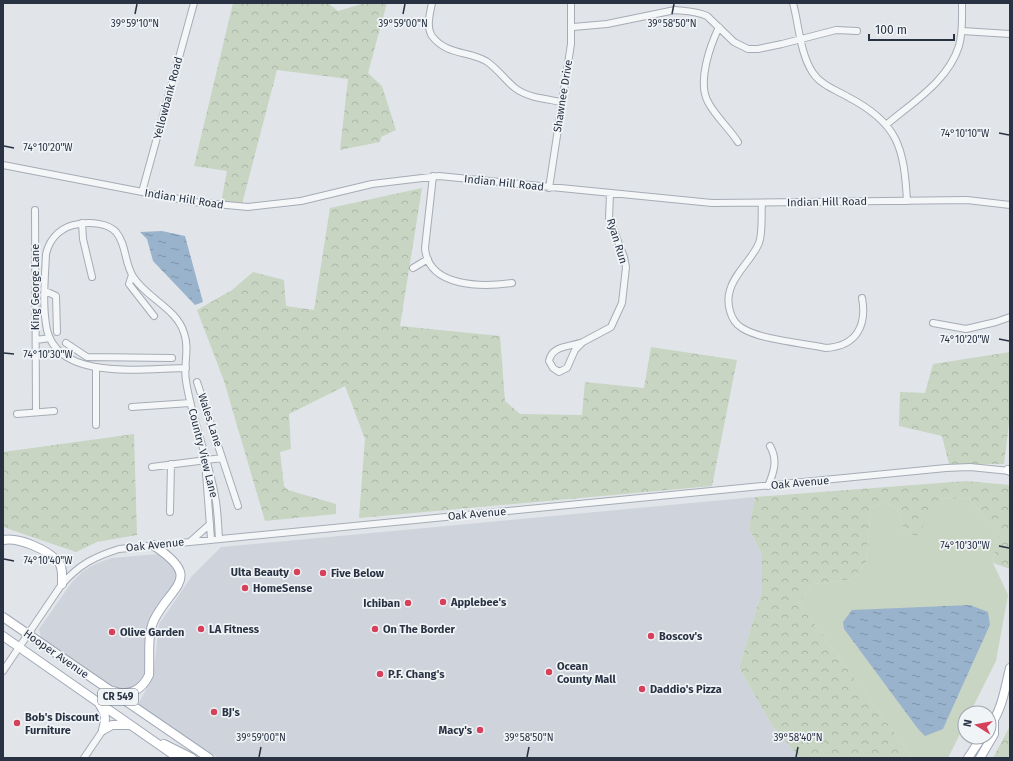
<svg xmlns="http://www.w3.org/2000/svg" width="1013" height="761" viewBox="0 0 1013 761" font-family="'Fira Sans',sans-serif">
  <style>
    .built { fill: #cfd4dc }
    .green { fill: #c7d5c2; fill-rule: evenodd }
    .forest { fill: url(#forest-crowns) }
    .water { fill: url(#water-ripples) }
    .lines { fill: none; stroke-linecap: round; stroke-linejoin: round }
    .minor-casing { stroke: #a6acb5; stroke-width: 8 }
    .major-casing { stroke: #a0a9b7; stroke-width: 10 }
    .minor { stroke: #f4f6f8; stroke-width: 6 }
    .major { stroke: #fff; stroke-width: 8 }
    .ticks { fill: none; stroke: #283243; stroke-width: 1.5 }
    .poi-dot { fill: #d5415a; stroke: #f1f4f7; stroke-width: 1.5 }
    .labels { text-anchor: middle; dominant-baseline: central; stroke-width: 3.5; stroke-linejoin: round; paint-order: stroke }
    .shield { fill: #f1f4f7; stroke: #646c79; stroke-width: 1 }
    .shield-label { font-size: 10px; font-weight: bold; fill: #283243 }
    .street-label { font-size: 11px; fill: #283243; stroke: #f1f4f7 }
    .poi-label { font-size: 11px; font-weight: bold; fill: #283243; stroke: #f1f4f7; text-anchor: start }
    .ticks-label { font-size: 10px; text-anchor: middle; fill: #283243; stroke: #f1f4f7; stroke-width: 3.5; stroke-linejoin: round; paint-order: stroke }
  </style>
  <defs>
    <pattern id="forest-crowns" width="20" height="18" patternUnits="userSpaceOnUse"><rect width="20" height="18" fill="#c7d5c2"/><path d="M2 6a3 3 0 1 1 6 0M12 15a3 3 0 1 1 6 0" fill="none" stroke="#abb7a8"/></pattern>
    <pattern id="water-ripples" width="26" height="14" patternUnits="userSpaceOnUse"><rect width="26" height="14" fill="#9ab3cc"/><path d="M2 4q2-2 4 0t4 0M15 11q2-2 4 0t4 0" fill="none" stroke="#7e92a7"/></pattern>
  </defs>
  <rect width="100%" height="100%" fill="#e1e5ea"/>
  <path class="built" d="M 755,497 L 749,528 L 762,555 L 762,591 L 739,668 L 772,725 L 800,758 L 218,758 L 138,704 L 153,677 L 159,624 L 192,576 L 221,547 Z
    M 157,554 L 163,555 L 174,565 L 177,581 L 153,616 L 147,672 L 143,682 L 133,689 L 116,690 L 41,638 L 39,629 L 72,582 L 82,572 L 93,565 L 111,558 Z"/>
  <path class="green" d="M 969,498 L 998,533 L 993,563 L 1008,595 L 996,661 L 970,713 L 965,713 L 965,724 L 948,758 L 913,758 L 799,603 L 813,584 L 853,579 L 866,563 L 871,508 L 883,502 L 897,509 L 905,533 L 939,499 ZM 990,625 L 943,729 L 925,735 L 918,729 L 844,629 Z"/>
  <path class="forest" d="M 233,3 L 328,3 L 338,11 L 365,3 L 387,3 L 368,73 L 382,86 L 396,130 L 381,137 L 380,142 L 340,150 L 348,79 L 277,70 L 242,204 L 221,203 L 227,171 L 194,166 Z
    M 422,188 L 400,326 L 500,336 L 505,401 L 520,414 L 582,415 L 585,382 L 644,388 L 651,347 L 737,360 L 712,486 L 359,518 L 365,439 L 345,386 L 289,414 L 291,449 L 280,452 L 284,486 L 288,490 L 336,504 L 336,514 L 265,521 L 224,381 L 197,310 L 232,290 L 253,272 L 284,280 L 286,306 L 314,310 L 330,208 Z
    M 1010,352 L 1010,415 L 1004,464 L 949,464 L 942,436 L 899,426 L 900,392 L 925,393 L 933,364 Z
    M 134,434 L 137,535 L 97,542 L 76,552 L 3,527 L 3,452 Z
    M 966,481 L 1010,485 L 1010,569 L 993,563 L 998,533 L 969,498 L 939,499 L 917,536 L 905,533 L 897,509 L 883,502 L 871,508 L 866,563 L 853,579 L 813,584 L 799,603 L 913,758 L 800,758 L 772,725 L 739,668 L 762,591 L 762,555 L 749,528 L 755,497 Z
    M 1010,726 L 1010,758 L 993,758 Z"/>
  <path class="water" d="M 162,231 L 185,236 L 203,302 L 195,305 L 153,261 L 147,239 L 140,232 Z
    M 970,605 L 988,612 L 990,625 L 943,729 L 925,736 L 918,729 L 844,629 L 843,622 L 852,610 Z"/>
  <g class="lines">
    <g class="minor-casing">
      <path id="minor" d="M 432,3 C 430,13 426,27 432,36 C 446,55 468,51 486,61 C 497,68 505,80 515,88 C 528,98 546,99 562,102
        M 793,3 C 799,25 800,54 813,73 C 821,85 836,90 848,97 C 898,123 904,147 907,201
        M 573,27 L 607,24 L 675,10 C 686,11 697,11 707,16 L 734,42 L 748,49 L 758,49 L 782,44 L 836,30 L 857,31
        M 719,27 C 710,46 697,82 708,102 C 716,117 729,128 738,142
        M 962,31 L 1010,34
        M 886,125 C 913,102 948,81 959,46 C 963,32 962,17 962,3
        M 3,165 L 194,202 L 248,207 L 301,201 L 372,184 L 439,176 L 712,203 L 967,200 L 1010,205
        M 433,176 L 425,248 C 428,288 483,287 512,283
        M 549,188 L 571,44 L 571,3
        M 142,192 L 194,3
        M 762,203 C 761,215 763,232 759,243 C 752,260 735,272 730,290 C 726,303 730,321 742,328 C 761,340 803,343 826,348 C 857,346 867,325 862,298
        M 35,210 L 36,412
        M 82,223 L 83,239 L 92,277
        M 413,268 L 428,259
        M 132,275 L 129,284 L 154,316
        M 45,291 L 56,296 L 57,332
        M 933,323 L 966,329 L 996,322 L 1010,317
        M 36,340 L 50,338
        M 583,342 L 611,327 L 622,303 L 626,267 L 624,257 L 609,218 L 610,194
        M 583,342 L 575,350 L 567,368 L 559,372 L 553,368 L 549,361 C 552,345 570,347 583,342 Z
        M 66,343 L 87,357 L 172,358
        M 96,367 L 96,425
        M 186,368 C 146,368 59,382 47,330 C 42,305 45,279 46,254 C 50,237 62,226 79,224 C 90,222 108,223 116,232 C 127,245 124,264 134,278 C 147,298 177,309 184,333 C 190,349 183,365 186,381 C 192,420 208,457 215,496 C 218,510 218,525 219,539
        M 197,382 L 238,506
        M 132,407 L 190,403
        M 17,414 L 54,411
        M 152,467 L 222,458
        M 206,473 L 211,539
        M 768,486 C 774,472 778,460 770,446
        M 170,512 L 171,464
        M 191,541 L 210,524
        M 3,671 L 62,584 C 80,564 94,557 119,549 L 946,468 L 970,467 L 1010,471
        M 84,758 L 103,730"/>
    </g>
    <g class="major-casing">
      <path id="major" d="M 1008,470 L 1010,471
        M 3,540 C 19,537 49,550 59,563 C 63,568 62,577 62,584
        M 3,617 L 209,758
        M 3,636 L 178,758
        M 113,691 C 129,697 142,690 149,675 C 150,658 147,635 154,620 C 172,584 204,579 153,545
        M 100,705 C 106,714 106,720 103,730
        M 989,727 C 1002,711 1005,688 1010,668
        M 103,730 L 112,725 L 129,725
        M 164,744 L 192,758
        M 968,758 L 982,737
        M 980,758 L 994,734 L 994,720"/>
    </g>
    <use href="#minor" class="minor"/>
    <use href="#major" class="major"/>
  </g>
  <path class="ticks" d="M 135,14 L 137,4M 403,14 L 405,4M 672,14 L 674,4M 999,133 L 1009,135M 4,146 L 14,148M 999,339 L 1009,341M 4,353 L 14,354M 999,546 L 1009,548M 4,559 L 14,561M 259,757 L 261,747M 527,757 L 529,747M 796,757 L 798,747"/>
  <g class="poi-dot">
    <circle cx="297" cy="572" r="4"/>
    <circle cx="323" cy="573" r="4"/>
    <circle cx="245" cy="588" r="4"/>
    <circle cx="443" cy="602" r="4"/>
    <circle cx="408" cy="603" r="4"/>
    <circle cx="201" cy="629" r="4"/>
    <circle cx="375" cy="629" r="4"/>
    <circle cx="112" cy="632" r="4"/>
    <circle cx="651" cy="636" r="4"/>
    <circle cx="549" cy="672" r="4"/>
    <circle cx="380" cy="674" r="4"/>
    <circle cx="642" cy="689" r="4"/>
    <circle cx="214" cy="712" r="4"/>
    <circle cx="17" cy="723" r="4"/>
    <circle cx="480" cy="730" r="4"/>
  </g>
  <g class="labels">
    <rect class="shield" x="98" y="689" width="40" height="16" rx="3"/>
    <g class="shield-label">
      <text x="118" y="697">CR 549</text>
    </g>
    <g class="street-label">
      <text transform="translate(563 96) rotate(-81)">Shawnee Drive</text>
      <text transform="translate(168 98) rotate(-75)">Yellowbank Road</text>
      <text transform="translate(504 183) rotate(6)">Indian Hill Road</text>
      <text transform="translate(184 199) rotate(9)">Indian Hill Road</text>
      <text transform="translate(827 202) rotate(-1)">Indian Hill Road</text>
      <text transform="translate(617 241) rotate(73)">Ryan Run</text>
      <text transform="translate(35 287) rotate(-90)">King George Lane</text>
      <text transform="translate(210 420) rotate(72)">Wales Lane</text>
      <text transform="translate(203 453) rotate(76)">Country View Lane</text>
      <text transform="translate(800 483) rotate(-5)">Oak Avenue</text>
      <text transform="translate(477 514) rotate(-5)">Oak Avenue</text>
      <text transform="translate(155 545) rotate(-6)">Oak Avenue</text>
      <text transform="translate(56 654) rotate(35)">Hooper Avenue</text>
    </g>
    <g class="poi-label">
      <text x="289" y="572" text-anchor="end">Ulta Beauty</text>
      <text x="331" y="573">Five Below</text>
      <text x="253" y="588">HomeSense</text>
      <text x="451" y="602">Applebee's</text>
      <text x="400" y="603" text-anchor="end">Ichiban</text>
      <text x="209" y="629">LA Fitness</text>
      <text x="383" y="629">On The Border</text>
      <text x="120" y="632">Olive Garden</text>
      <text x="659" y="636">Boscov's</text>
      <text x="557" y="666">Ocean<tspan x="557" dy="13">County Mall</tspan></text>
      <text x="388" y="674">P.F. Chang's</text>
      <text x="650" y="689">Daddio's Pizza</text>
      <text x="222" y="712">BJ's</text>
      <text x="25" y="717">Bob's Discount<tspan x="25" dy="13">Furniture</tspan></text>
      <text x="472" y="730" text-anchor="end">Macy's</text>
    </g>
  </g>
  <g class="ticks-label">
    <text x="135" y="27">39°59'10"N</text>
    <text x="403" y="27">39°59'00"N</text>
    <text x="672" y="27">39°58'50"N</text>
    <text x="965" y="137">74°10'10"W</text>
    <text x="48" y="151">74°10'20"W</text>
    <text x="965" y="343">74°10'20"W</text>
    <text x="48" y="358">74°10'30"W</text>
    <text x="965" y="549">74°10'30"W</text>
    <text x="48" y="564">74°10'40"W</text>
    <text x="261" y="741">39°59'00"N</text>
    <text x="529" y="741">39°58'50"N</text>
    <text x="798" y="741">39°58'40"N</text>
  </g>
  <rect width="1013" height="761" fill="none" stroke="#283243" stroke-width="8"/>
  <g transform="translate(977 725) rotate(281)"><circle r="19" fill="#f1f4f7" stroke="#a1a6af"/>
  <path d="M0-3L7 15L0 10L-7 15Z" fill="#d5415a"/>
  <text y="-6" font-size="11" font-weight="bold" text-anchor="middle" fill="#283243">N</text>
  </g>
  <path d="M869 34v6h85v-6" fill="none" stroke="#283243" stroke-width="2"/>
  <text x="875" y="34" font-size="12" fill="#283243" stroke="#f1f4f7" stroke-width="3" paint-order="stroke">100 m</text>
</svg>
